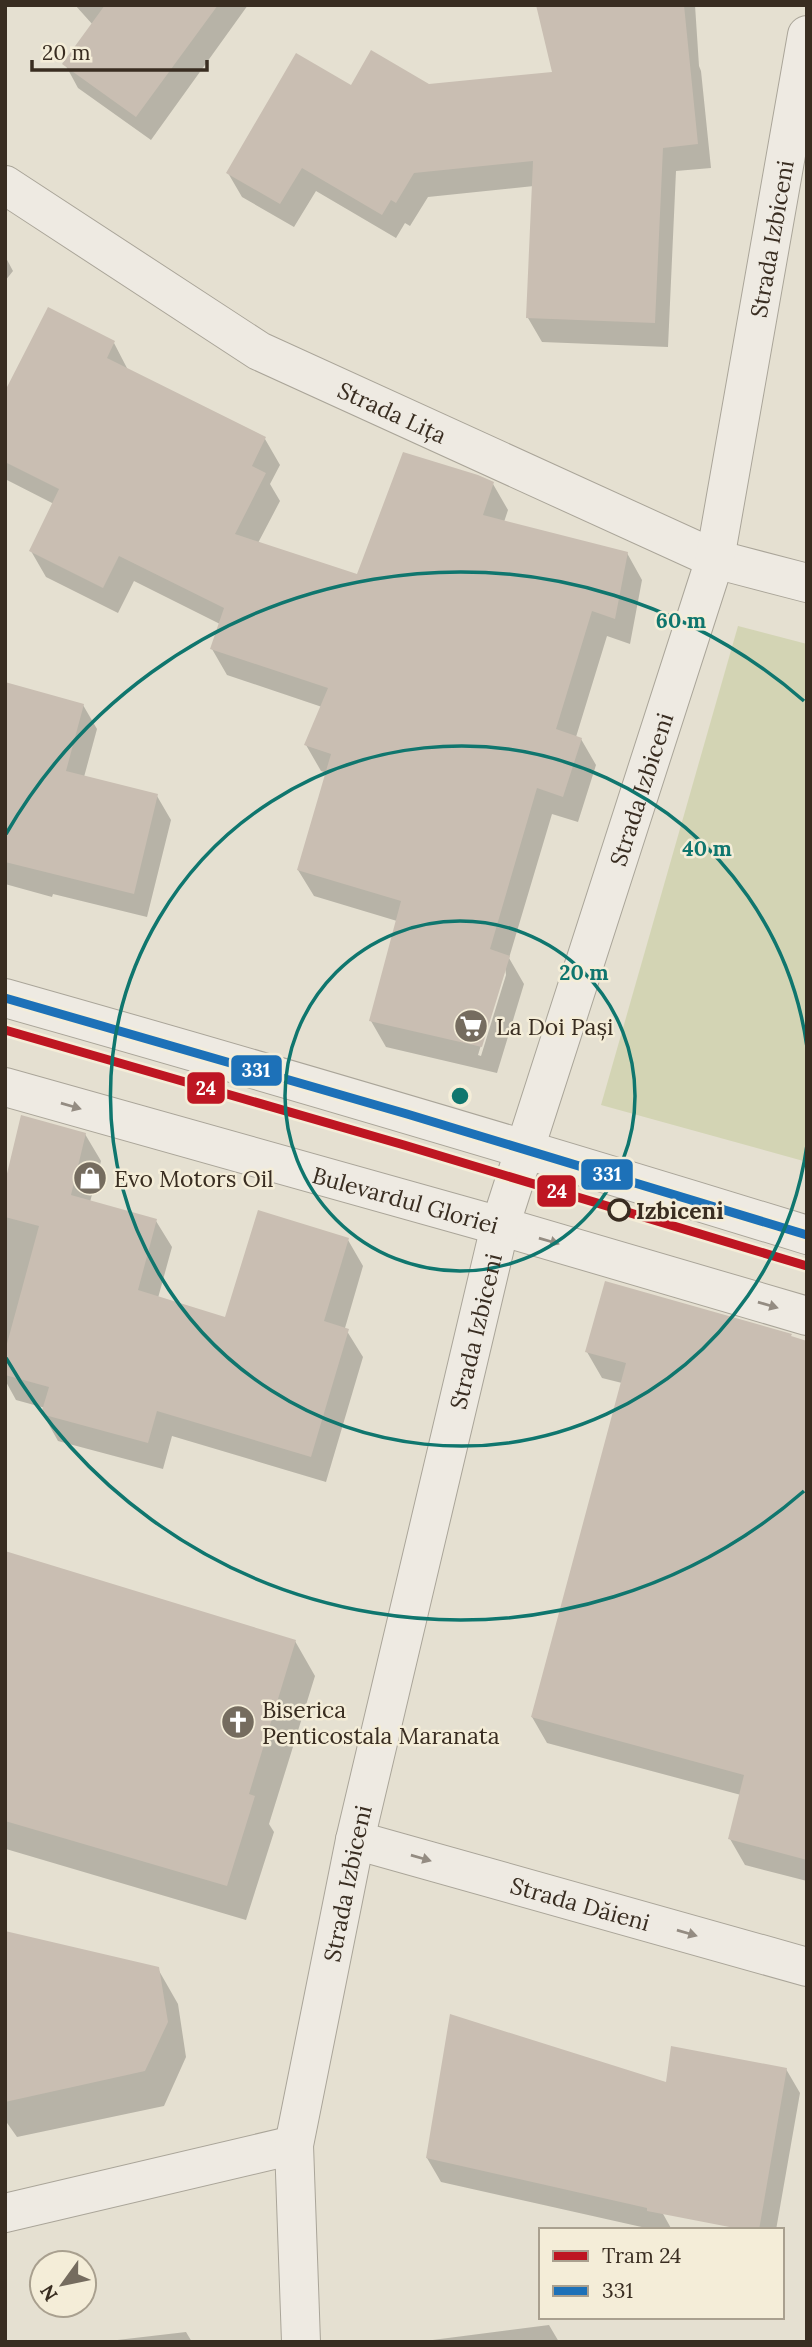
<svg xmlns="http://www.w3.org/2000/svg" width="812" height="2347" viewBox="0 0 812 2347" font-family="Lora,serif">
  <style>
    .green { fill: #d3d4b4 }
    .shadow { fill: #0003; fill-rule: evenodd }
    .building { fill: #c9beb2 }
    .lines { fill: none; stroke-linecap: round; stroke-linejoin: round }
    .minor-casing { stroke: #aaa599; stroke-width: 40 }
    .minor { stroke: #eeeae2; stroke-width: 38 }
    .bus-1-casing { stroke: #f4edd8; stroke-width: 14 }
    .bus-1 { stroke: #1d71b8; stroke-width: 9 }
    .tram-1-casing { stroke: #f4edd8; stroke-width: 14 }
    .tram-1 { stroke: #be1622; stroke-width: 9 }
    .oneway { fill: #948c82 }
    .ring { fill: none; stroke: #0f766e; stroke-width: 3.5 }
    .stop-dot { fill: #f4edd8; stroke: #392d21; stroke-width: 3.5 }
    .labels { text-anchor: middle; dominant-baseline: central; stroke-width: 5; stroke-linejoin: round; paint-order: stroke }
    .street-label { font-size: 23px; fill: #392d21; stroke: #f4edd8 }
    .poi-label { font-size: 23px; fill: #392d21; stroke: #f4edd8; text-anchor: start }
    .stop-label { font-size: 23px; font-weight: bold; fill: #392d21; stroke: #f4edd8; text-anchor: start }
    .centre { fill: #0f766e; stroke: #f4edd8; stroke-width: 3.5 }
    .ring-label { font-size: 21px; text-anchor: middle; font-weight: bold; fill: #0f766e; stroke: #f4edd8; stroke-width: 5; stroke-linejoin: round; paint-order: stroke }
    .line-badge { stroke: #f4edd8; stroke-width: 2.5 }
    .badge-label { font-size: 19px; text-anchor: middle; font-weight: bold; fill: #fff }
  </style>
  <rect width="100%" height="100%" fill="#e5e0d1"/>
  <path class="green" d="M 738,626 L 807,644 L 807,1162 L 601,1105 Z"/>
  <path class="shadow" d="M 75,5 L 248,5 L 151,140 L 78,88 L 65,64 L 93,25 Z
    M 538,5 L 695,5 L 699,66 L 701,71 L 711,168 L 676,171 L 668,347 L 542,342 L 528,318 L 534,186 L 428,197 L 410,226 L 405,223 L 396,238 L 316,191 L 294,227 L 242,197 L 228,173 L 351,87 L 428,86 L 554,73 Z
    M 5,256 L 13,271 L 5,281 Z
    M 114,343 L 128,370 L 265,439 L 280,465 L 270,484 L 280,501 L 258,543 L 358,576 L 493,484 L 508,510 L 504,522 L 627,553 L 642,580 L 630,644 L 607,636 L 576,737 L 581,739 L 596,765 L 578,822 L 552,814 L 509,958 L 524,984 L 497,1073 L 386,1047 L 371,1021 L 397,921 L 314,896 L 298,870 L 327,773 L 321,771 L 306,745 L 322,707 L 227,675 L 212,649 L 220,624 L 134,581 L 118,613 L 46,577 L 31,551 L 54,504 L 5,479 L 5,395 ZM 505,966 L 506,975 L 481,1056 L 478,1055 Z
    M 5,684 L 83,705 L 97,729 L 84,777 L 157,796 L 171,820 L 147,917 L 53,894 L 52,897 L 5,884 Z
    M 85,1134 L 101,1161 L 90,1202 L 156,1221 L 172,1247 L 158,1298 L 227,1319 L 348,1240 L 363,1266 L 345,1328 L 363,1357 L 326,1482 L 172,1436 L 163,1469 L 58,1441 L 43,1414 L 45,1408 L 16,1400 L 5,1380 L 5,1190 Z
    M 792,1338 L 807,1343 L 807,1881 L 745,1865 L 730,1839 L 741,1795 L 547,1743 L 532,1717 L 622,1383 L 602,1378 L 587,1352 Z
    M 295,1641 L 315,1676 L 269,1824 L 274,1832 L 246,1920 L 6,1849 L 5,1711 Z
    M 5,1933 L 158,1969 L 178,2004 L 186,2057 L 164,2106 L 17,2137 L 5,2120 Z
    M 786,2069 L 800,2093 L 776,2230 L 765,2230 L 622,2183 L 662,2212 L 672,2230 L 655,2230 L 441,2182 L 427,2158 L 667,2084 Z
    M 549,2325 L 559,2342 L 417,2342 Z
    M 186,2332 L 192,2342 L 100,2342 Z"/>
  <path class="building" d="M 105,5 L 218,5 L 136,117 L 62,64 Z
    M 536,5 L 684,5 L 698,144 L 663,148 L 655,323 L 526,318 L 533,161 L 414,173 L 396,203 L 391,200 L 382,215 L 302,168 L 280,204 L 226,173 L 296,53 L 351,85 L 371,50 L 429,84 L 552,72 Z
    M 48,307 L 115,341 L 107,358 L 266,437 L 252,466 L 266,473 L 235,534 L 357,574 L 403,452 L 478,475 L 494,482 L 483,515 L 628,552 L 615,619 L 592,611 L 556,729 L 582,738 L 563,797 L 537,788 L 490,949 L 510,956 L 482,1047 L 369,1021 L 401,901 L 297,870 L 331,754 L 304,745 L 328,688 L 210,649 L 224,608 L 119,556 L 103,588 L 29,551 L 59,489 L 5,462 L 5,391 Z
    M 5,682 L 84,704 L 66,771 L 158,794 L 134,894 L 5,862 Z
    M 21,1115 L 86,1133 L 71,1195 L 157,1219 L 138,1290 L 225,1317 L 258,1210 L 349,1238 L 324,1321 L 349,1329 L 311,1457 L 157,1411 L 148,1443 L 41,1414 L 49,1387 L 5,1375 L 5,1351 L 39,1226 L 5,1217 L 5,1182 Z
    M 605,1281 L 792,1334 L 791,1336 L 807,1341 L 807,1860 L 728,1839 L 744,1775 L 531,1717 L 626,1363 L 585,1352 Z
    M 5,1551 L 296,1640 L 249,1794 L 255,1796 L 227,1886 L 5,1821 Z
    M 5,1931 L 159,1967 L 168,2022 L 145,2071 L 5,2102 Z
    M 450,2014 L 666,2082 L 671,2046 L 787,2068 L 759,2230 L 745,2230 L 647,2211 L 647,2208 L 426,2158 Z"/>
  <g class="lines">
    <g class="minor-casing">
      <g id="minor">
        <path id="s1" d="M 5,185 L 259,351 L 715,559 L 807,583"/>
        <path d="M 5,998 C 274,1074 540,1153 807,1235"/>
        <path id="s2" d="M 5,1087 L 500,1226 L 807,1316"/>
        <path id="s3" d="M 355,1840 L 807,1967"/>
        <path d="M 5,2213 L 294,2145"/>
        <path id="s4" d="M 301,2342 L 294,2145 L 355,1840 L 500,1226 L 715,559 L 807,35"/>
      </g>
    </g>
    <use href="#minor" class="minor"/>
    <g class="bus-1-casing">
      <path id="bus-1" d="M 5,998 L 407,1114 L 807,1235"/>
    </g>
    <use href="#bus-1" class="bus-1"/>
    <g class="tram-1-casing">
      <path id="tram-1" d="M 5,1030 L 404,1145 L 807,1266"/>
    </g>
    <use href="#tram-1" class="tram-1"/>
  </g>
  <defs><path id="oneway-solid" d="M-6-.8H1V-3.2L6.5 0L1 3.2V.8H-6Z" transform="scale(1.75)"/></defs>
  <g class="oneway">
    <use href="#oneway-solid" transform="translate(71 1106) rotate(16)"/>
    <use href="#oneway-solid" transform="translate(549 1241) rotate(16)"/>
    <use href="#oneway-solid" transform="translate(768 1305) rotate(16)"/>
    <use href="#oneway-solid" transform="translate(421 1858) rotate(16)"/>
    <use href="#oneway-solid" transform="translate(687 1933) rotate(16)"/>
  </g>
  <g class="ring">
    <circle cx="460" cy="1096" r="175"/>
    <path d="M807 1145A350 350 0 1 1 807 1047"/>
    <path d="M804 1491A524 524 0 0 1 6 1358M6 834A524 524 0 0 1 804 701"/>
  </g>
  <defs>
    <g id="supermarket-disc" transform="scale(1.75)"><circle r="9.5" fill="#756c5f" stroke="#f4edd8"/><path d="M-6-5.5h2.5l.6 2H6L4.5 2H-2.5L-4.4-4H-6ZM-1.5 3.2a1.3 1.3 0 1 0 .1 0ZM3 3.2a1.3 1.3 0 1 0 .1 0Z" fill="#fff"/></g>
    <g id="shop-disc" transform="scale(1.75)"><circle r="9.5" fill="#756c5f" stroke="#f4edd8"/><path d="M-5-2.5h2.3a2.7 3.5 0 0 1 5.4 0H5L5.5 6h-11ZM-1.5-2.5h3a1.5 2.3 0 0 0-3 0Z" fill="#fff"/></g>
    <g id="church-disc" transform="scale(1.75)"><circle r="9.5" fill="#756c5f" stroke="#f4edd8"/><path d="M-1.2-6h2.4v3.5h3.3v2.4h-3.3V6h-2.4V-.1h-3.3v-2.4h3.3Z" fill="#fff"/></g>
  </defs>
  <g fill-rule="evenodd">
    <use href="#supermarket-disc" x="471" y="1026"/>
    <use href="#shop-disc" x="90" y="1178"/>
    <use href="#church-disc" x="238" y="1722"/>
  </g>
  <circle class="stop-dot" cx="619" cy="1210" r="10"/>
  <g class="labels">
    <g class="street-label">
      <text stroke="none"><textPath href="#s4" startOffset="2165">Strada Izbiceni</textPath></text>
      <text stroke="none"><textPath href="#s1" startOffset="450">Strada Lița</textPath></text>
      <text stroke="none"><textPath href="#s4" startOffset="1598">Strada Izbiceni</textPath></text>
      <text stroke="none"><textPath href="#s2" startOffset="416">Bulevardul Gloriei</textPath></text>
      <text stroke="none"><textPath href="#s4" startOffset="1031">Strada Izbiceni</textPath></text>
      <text stroke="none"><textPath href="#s4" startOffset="464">Strada Izbiceni</textPath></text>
      <text stroke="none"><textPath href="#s3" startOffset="234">Strada Dăieni</textPath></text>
    </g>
    <g class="poi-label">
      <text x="496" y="1026">La Doi Pași</text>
      <text x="114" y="1178">Evo Motors Oil</text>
      <text x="262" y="1709">Biserica<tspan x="262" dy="26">Penticostala Maranata</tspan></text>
    </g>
    <g class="stop-label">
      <text x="636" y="1210">Izbiceni</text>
    </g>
  </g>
  <circle cx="460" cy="1096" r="10" class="centre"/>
  <g class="ring-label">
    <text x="681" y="628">60 m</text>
    <text x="707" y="856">40 m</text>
    <text x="584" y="980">20 m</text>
  </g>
  <g class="line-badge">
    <rect x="230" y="1054" width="53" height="33" rx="7" fill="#1d71b8"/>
    <rect x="186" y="1071" width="40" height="34" rx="7" fill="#be1622"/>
    <rect x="580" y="1158" width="54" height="33" rx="7" fill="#1d71b8"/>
    <rect x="536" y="1174" width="41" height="34" rx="7" fill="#be1622"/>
  </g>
  <g class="badge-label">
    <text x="256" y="1077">331</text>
    <text x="206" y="1095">24</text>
    <text x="607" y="1181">331</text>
    <text x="557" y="1198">24</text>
  </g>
  <rect width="812" height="2347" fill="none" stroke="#392d21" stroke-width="14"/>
  <rect x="539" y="2228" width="245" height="91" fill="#f4edd8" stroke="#a9a08f" stroke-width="2"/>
  <rect x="553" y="2251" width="35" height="10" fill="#be1622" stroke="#a9a08f" stroke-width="2"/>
  <text x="602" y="2263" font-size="21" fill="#392d21">Tram 24</text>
  <rect x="553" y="2286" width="35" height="10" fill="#1d71b8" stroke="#a9a08f" stroke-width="2"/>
  <text x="602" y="2298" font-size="21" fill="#392d21">331</text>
  <g transform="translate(63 2284) rotate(237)"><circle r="33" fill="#f4edd8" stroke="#a9a08f" stroke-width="2"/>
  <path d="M0-5L12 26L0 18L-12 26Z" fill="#756c5f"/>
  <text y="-10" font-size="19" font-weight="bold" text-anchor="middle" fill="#392d21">N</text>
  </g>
  <path d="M32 60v10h175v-10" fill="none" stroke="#392d21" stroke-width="3.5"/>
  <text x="42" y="60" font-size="21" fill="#392d21" stroke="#f4edd8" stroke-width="5" paint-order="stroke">20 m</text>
</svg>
